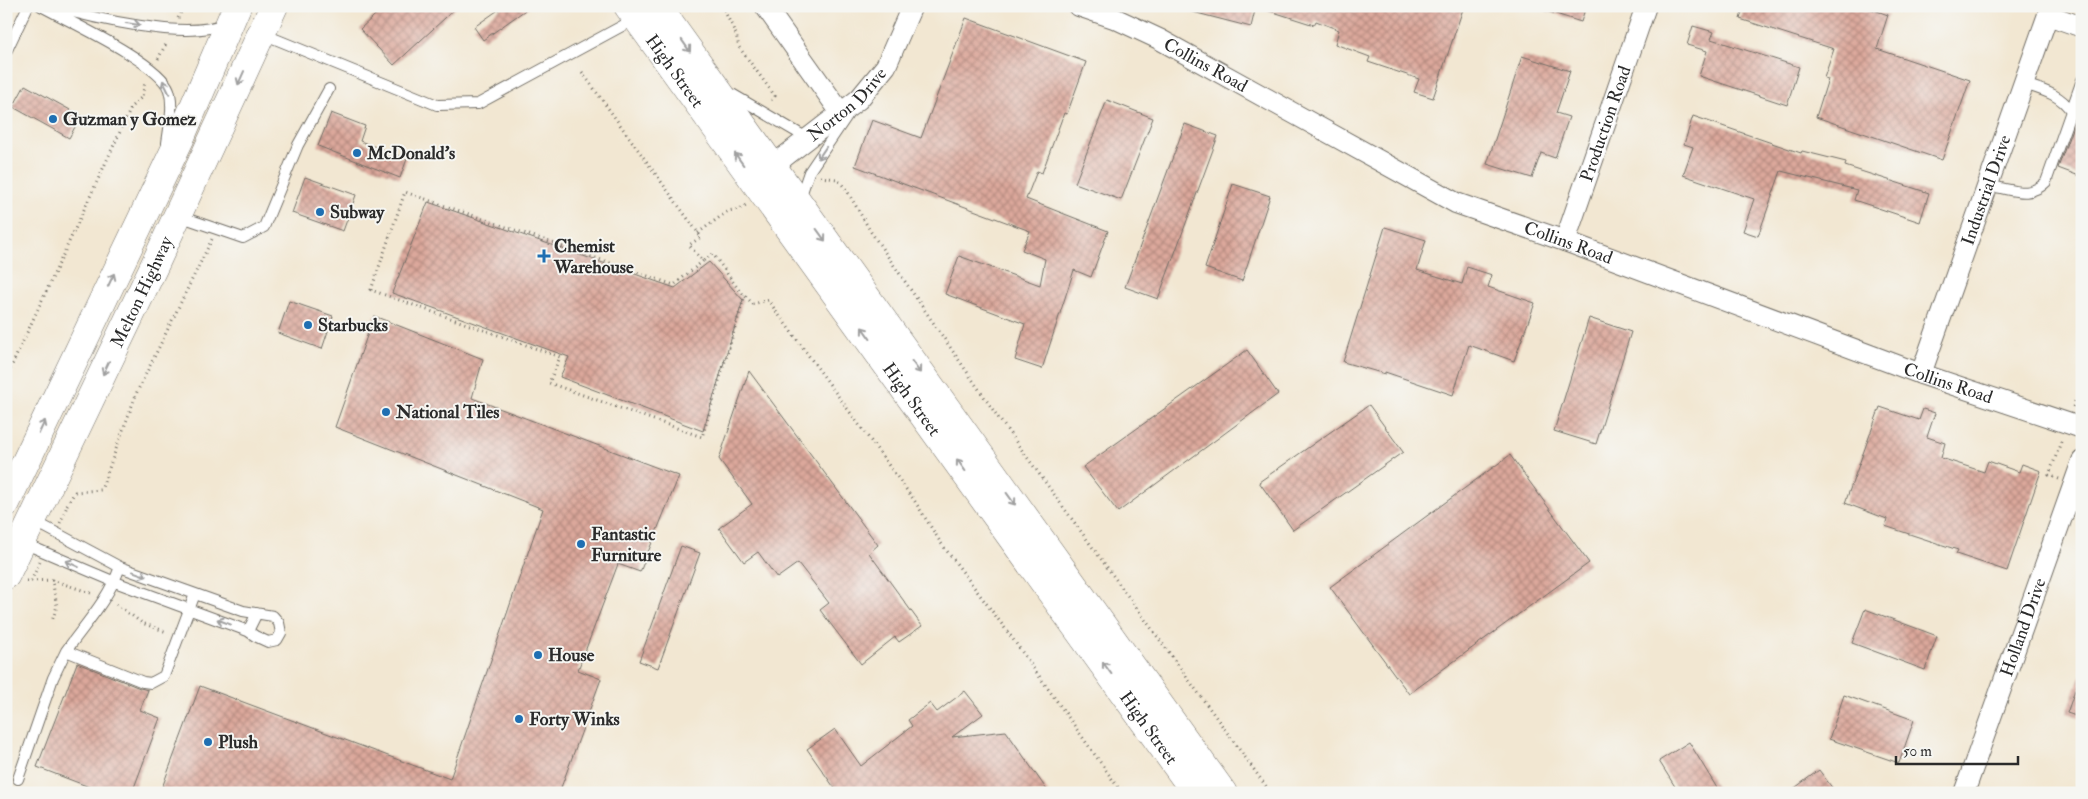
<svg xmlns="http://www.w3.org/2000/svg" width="2088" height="799" viewBox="0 0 2088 799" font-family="'IM FELL Double Pica',serif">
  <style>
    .building { fill: url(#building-cross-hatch) }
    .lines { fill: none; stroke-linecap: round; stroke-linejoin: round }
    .service-casing { stroke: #716d65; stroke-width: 12 }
    .minor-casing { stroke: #716d65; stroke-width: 22 }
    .secondary-casing { stroke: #716d65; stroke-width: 29 }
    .trunk-casing { stroke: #716d65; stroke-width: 29 }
    .path { stroke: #716d65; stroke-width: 3; stroke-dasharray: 1 4; stroke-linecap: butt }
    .service { stroke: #fff; stroke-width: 10 }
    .minor { stroke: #fff; stroke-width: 20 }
    .secondary { stroke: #fff; stroke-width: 28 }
    .trunk { stroke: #fff; stroke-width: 28 }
    .oneway { stroke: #a0a0a0 }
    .poi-dot { fill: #1f6fb2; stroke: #f6f6f2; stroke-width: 2 }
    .labels { text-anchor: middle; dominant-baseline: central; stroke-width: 4; stroke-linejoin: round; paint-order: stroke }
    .street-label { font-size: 18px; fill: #2b2b2b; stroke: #f6f6f2 }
    .poi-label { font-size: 18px; font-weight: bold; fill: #2b2b2b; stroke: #f6f6f2; text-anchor: start }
  </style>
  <defs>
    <pattern id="building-cross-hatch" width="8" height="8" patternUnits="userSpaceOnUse" patternTransform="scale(1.25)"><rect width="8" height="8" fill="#dca89b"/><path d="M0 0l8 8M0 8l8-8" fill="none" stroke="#b3897f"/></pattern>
  </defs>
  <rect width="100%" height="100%" fill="#f6f6f2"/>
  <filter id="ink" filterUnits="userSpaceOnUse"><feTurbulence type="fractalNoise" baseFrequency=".02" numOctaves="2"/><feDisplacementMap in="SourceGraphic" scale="10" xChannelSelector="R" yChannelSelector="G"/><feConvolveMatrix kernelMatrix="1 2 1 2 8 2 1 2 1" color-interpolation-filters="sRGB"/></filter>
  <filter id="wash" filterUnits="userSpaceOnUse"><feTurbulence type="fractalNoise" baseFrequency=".0096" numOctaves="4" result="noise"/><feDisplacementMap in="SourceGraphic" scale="20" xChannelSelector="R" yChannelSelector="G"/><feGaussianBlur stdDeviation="1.12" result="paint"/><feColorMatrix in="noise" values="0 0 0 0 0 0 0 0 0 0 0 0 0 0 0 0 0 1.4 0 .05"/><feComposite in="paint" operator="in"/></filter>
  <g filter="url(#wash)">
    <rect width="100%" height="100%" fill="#f2e7d2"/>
    <g id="blocks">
      <path class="building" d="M 385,6 L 458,6 L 394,65 L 360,29 Z
        M 504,6 L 531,6 L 483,40 L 474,27 Z
        M 1189,6 L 1256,6 L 1251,27 L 1189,11 Z
        M 1264,6 L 1464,6 L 1433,98 L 1414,92 L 1419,79 L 1368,62 L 1370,57 L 1335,44 L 1339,30 L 1316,21 L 1314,25 L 1264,9 Z
        M 1540,6 L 1586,6 L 1581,22 L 1540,9 Z
        M 1744,6 L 1863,6 L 1888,15 L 1877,49 L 1970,80 L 1942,160 L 1816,117 L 1828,79 L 1824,78 L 1834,49 L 1740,19 Z
        M 966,18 L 1086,62 L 1067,114 L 1064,113 L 1042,173 L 1037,171 L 1026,199 L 1108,231 L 1091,277 L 1074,270 L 1042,369 L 1015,360 L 1025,324 L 945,294 L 959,256 L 1040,285 L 1045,259 L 1022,250 L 1030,231 L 855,166 L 872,120 L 921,138 Z
        M 1693,26 L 1714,32 L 1711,39 L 1799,67 L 1787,105 L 1699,76 L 1707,51 L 1687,45 Z
        M 1522,56 L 1570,71 L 1556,113 L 1569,117 L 1555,158 L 1541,153 L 1532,178 L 1487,164 Z
        M 25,85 L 81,116 L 69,138 L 13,107 Z
        M 1107,100 L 1153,118 L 1121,200 L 1075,183 Z
        M 2080,106 L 2082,106 L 2082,177 L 2058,168 Z
        M 331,113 L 365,126 L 360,141 L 407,159 L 400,178 L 318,146 Z
        M 1693,116 L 1801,153 L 1802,151 L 1846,162 L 1845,166 L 1929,193 L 1920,222 L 1854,200 L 1857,190 L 1781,171 L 1758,236 L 1743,231 L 1754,199 L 1683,175 L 1693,147 L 1684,144 Z
        M 1185,124 L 1218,136 L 1158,299 L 1125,287 Z
        M 305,177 L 356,195 L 343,231 L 292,213 Z
        M 1233,184 L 1270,196 L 1242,281 L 1205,268 Z
        M 428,202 L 675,288 L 709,262 L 743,300 L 703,431 L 560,377 L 569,357 L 392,293 Z
        M 1385,227 L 1426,240 L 1417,270 L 1462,284 L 1467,267 L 1492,275 L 1488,287 L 1535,303 L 1514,361 L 1469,345 L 1453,395 L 1385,372 L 1385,374 L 1343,362 Z
        M 289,301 L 333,316 L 322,349 L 278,333 Z
        M 374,316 L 483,359 L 472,398 L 679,476 L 640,572 L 618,564 L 578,670 L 601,679 L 559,793 L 160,793 L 200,686 L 450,779 L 543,509 L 335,427 Z
        M 1589,318 L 1631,332 L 1596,444 L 1554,431 Z
        M 1247,350 L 1278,394 L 1118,512 L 1083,467 Z
        M 749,371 L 878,545 L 869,553 L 922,626 L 899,642 L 895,637 L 861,664 L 820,610 L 829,603 L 798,563 L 777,578 L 758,552 L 744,562 L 719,528 L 752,504 L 719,459 Z
        M 1369,405 L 1403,452 L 1293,530 L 1259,482 Z
        M 1880,407 L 1919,420 L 1923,409 L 1935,413 L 1927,437 L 1945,443 L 1941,458 L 1984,472 L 1988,461 L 2019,472 L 2022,464 L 2041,471 L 2007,571 L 1956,554 L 1958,550 L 1885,526 L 1887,519 L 1845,503 Z
        M 1510,455 L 1589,563 L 1409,694 L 1330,587 Z
        M 681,546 L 700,553 L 658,668 L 639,661 Z
        M 1865,609 L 1937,636 L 1925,670 L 1852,643 Z
        M 77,663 L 140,688 L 148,690 L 140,710 L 160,718 L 132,793 L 105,793 L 37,767 Z
        M 2080,676 L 2082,676 L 2082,718 L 2067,713 Z
        M 965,691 L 983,714 L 952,737 L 1006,731 L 1049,793 L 838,793 L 807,749 L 835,729 L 861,766 L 912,726 L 908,720 L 930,703 L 937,712 Z
        M 1844,695 L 1914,720 L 1899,763 L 1829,739 Z
        M 1689,742 L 1720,793 L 1679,793 L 1659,761 Z
        M 1819,770 L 1836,793 L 1788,793 Z"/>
    </g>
  </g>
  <g filter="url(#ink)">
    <use href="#blocks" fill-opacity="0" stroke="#716d65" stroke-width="1"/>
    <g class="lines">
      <g class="service-casing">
        <path id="service" d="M 41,6 C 68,21 160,63 169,90 C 174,106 169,127 167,143
          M 51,6 C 89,17 190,42 224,23
          M 263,34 L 437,105 L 478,104 L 635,19
          M 6,52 L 28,6
          M 2024,84 C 2042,90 2060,94 2071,111
          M 732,94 L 807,138
          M 1988,186 C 2011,188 2028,200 2046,182 L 2082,80
          M 800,198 L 809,172 L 847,116
          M 179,216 L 243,238 L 264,227 L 298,145 L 329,89
          M 23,543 L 115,582 L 248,631 L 255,636 L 268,642 L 277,640 L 281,633 L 279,623 L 273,616 L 243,611 L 120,567 L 34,521
          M 120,567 C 108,600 86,623 66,651 L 143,682 L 151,683 L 164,676 L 195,594
          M 248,631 L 257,613
          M 18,779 L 53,678 L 66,651"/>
      </g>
      <g class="minor-casing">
        <g id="minor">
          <path d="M 765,6 L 841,113"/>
          <path id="s1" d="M 1079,6 L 1114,18 L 1159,39 L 1456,203 L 1565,241 L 1921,374 L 2082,428"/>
          <path d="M 2048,15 L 2082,27"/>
          <path id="s2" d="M 763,176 L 774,169 L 784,157 L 859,99 L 886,66 L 912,6"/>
          <path id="s3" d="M 1565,241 L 1646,6"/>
          <path id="s4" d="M 1921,374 L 2051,6"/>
          <path id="s5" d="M 1964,793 L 2082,461"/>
        </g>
      </g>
      <g class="secondary-casing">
        <g id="secondary">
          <path id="s6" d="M 628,6 L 1196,793"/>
          <path d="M 657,6 L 1223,793"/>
        </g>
      </g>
      <g class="trunk-casing">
        <g id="trunk">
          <path d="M 6,503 L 180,139 L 237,6"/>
          <path id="s7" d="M 6,575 L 156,262 L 274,6"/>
        </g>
      </g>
      <path class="path" d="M 722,6 L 736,34 L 739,47 L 775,96 L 769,102
        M 178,18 L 184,6
        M 158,59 L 167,42
        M 582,72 L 701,237 L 689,245 L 703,261 L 713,254 L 739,290 L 753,304 L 768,300 L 914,500 L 941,543 L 1010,635 L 1122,793
        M 820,177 L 837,179 L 846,189 L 871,232 L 1000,420 L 1271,793
        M 698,233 L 728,211 L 739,209 L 746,205
        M 703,261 L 674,285 L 405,192 L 371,290 L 560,357 L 549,383 L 702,437 L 745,295
        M 6,378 L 132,106 L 142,97 L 145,82
        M 2073,407 L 2076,399 L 2082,401
        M 2059,479 L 2049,475 L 2062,439
        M 67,505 L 75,492 L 101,490 L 137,392 L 212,239
        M 60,523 L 67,506
        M 52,580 L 94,594
        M 26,581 L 31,581 L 40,562
        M 31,581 L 52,580 L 57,606 L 52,621
        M 116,604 L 142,623 L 167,632
        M 6,732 L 10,729"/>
      <use href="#service" class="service"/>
      <use href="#minor" class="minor"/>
      <use href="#secondary" class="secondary"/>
      <use href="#trunk" class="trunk"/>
    </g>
    <defs><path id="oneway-shaft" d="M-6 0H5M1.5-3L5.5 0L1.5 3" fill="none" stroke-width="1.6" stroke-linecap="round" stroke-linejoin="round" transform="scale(1.25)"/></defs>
    <g class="oneway">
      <use href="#oneway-shaft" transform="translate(133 24) rotate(8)"/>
      <use href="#oneway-shaft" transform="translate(686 46) rotate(55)"/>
      <use href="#oneway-shaft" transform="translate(241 78) rotate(114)"/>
      <use href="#oneway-shaft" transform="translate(166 87) rotate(-116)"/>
      <use href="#oneway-shaft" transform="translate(822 153) rotate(124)"/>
      <use href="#oneway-shaft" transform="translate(739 159) rotate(-126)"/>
      <use href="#oneway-shaft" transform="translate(821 235) rotate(54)"/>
      <use href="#oneway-shaft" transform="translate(111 280) rotate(-65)"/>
      <use href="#oneway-shaft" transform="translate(866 333) rotate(-126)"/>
      <use href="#oneway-shaft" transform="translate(916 367) rotate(54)"/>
      <use href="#oneway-shaft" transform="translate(106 368) rotate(115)"/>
      <use href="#oneway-shaft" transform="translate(42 427) rotate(-65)"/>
      <use href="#oneway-shaft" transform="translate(961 465) rotate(-126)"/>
      <use href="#oneway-shaft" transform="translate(1011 499) rotate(54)"/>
      <use href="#oneway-shaft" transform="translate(72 564) rotate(-156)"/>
      <use href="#oneway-shaft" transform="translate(140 574) rotate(20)"/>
      <use href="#oneway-shaft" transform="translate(224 622) rotate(-159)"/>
      <use href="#oneway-shaft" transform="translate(1107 668) rotate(-126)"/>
    </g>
  </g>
  <g class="poi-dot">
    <circle cx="53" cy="119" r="5"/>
    <circle cx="357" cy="153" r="5"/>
    <circle cx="320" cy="212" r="5"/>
    <path d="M541.5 248.5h5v5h5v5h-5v5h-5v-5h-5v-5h5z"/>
    <circle cx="308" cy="325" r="5"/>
    <circle cx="386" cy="412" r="5"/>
    <circle cx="581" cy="544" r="5"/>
    <circle cx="538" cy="655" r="5"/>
    <circle cx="519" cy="719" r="5"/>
    <circle cx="208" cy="742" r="5"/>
  </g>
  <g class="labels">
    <g class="street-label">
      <text stroke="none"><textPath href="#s1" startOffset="140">Collins Road</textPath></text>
      <text stroke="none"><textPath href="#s6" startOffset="80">High Street</textPath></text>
      <text stroke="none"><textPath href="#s2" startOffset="111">Norton Drive</textPath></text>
      <text stroke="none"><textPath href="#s3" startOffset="124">Production Road</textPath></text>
      <text stroke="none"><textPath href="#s4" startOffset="195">Industrial Drive</textPath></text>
      <text stroke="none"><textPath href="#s1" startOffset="545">Collins Road</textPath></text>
      <text stroke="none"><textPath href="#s7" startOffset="314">Melton Highway</textPath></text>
      <text stroke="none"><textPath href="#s1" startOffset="950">Collins Road</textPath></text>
      <text stroke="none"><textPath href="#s6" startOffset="485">High Street</textPath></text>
      <text stroke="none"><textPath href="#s5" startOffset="176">Holland Drive</textPath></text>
      <text stroke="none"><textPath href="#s6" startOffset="890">High Street</textPath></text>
    </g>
    <g class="poi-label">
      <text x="63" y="119">Guzman y Gomez</text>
      <text x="367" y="153">McDonald's</text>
      <text x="330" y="212">Subway</text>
      <text x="554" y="246">Chemist<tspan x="554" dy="21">Warehouse</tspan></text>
      <text x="318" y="325">Starbucks</text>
      <text x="396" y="412">National Tiles</text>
      <text x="591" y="534">Fantastic<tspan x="591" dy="21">Furniture</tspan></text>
      <text x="548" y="655">House</text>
      <text x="529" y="719">Forty Winks</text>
      <text x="218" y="742">Plush</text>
    </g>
  </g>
  <rect width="2088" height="799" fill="none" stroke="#f6f6f2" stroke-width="25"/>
  <path d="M1896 756v8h122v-8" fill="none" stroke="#2b2b2b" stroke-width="2.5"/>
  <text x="1903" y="756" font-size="15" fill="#2b2b2b" stroke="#f6f6f2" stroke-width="4" paint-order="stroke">50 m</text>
</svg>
